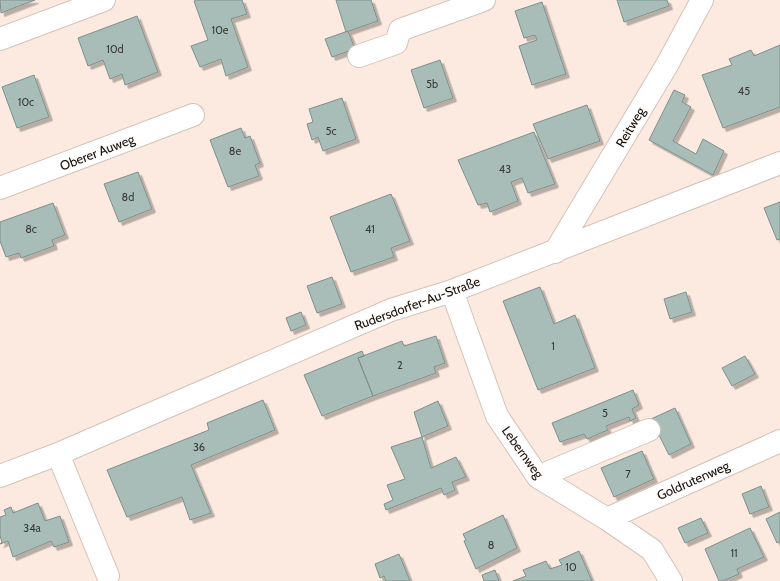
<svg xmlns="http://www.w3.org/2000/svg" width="780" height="581" viewBox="0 0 780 581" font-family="Cabin,sans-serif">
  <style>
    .building { fill: #a8bdb7; stroke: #7d908b; filter: url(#shadow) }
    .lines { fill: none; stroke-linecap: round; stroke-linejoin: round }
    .minor-casing { stroke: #d3c3b9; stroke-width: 24 }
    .minor { stroke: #fff; stroke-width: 22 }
    .labels { text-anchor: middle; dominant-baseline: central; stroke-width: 3; stroke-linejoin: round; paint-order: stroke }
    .number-label { font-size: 11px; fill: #3a3c38 }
    .street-label { font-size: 13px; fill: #16110d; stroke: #fefbf9 }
  </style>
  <defs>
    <filter id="shadow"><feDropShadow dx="3.5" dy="3.5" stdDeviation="0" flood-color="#0004"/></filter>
  </defs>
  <rect width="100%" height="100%" fill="#fceae0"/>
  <path class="building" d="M 0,0 L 35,0 L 1,13 Z
    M 196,0 L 242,0 L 247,14 L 231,19 L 248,67 L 226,76 L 221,59 L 200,67 L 191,46 L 208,40 L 194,1 Z
    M 336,0 L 371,0 L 378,21 L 346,32 Z
    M 617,0 L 667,0 L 669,6 L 624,22 Z
    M 542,2 L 566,74 L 532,85 L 519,46 L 537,40 L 535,35 L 524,38 L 515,11 Z
    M 137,16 L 158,72 L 125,85 L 122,74 L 110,79 L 103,60 L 88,66 L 78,38 Z
    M 348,31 L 355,49 L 332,57 L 325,39 Z
    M 780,45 L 780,107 L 723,128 L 702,75 L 732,65 L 729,59 L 751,50 L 754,56 Z
    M 440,60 L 453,98 L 424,108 L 411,70 Z
    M 34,75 L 49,117 L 17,128 L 2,87 Z
    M 674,90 L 685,95 L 682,102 L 691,107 L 673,141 L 696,154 L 703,139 L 724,151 L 713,175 L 649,140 Z
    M 342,98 L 356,139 L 323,151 L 318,137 L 312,140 L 307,124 L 313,122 L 309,109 Z
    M 587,105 L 600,141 L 548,159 L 533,124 Z
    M 241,128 L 245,138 L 250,136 L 260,163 L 255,165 L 259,176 L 228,187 L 210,140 Z
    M 534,132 L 555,184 L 528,193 L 522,178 L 511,182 L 518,201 L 490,212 L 487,203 L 478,205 L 458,160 Z
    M 138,172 L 152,209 L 119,222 L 104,184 Z
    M 391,194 L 410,241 L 391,248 L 394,257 L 351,272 L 330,217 Z
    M 780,202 L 780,239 L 777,240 L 764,208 Z
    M 53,203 L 65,235 L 52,240 L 54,246 L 21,258 L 19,253 L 6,257 L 0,241 L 0,222 Z
    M 332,277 L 342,304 L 317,313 L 307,286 Z
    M 540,287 L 554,324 L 575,315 L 595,368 L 538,390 L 503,301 Z
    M 686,292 L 692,312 L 670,319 L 664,299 Z
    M 301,312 L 306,325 L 291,331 L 286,318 Z
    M 436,336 L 445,363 L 434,367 L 436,373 L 373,396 L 358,358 L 402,341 L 404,346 Z
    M 362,351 L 364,356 L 358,358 L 373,396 L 322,416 L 304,375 Z
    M 745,356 L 755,374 L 732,386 L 722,368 Z
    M 633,390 L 639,405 L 632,409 L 636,418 L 630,421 L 629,417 L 606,426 L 608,430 L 587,439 L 584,434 L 560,442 L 552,423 Z
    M 263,400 L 275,430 L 191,465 L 211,513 L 190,520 L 182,497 L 127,517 L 107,470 L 209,430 L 207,423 Z
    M 438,401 L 448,426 L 422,437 L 414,412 Z
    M 675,408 L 691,444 L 669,455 L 651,419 Z
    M 422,437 L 431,468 L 456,457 L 466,477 L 452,482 L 455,490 L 444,495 L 441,488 L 386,510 L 384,504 L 393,500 L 387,485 L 405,479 L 391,447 Z
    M 642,451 L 654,479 L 614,497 L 601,468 Z
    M 761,486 L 769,507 L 750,514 L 742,494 Z
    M 38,503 L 45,521 L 60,516 L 69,542 L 54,547 L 51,541 L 13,557 L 8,541 L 0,544 L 2,542 L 0,536 L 0,517 L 6,515 L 4,510 L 11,507 L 13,513 Z
    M 780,512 L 780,541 L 777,543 L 766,519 Z
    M 503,515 L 517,548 L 476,569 L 464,541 L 466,540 L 463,534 Z
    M 701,518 L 708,533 L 685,543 L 678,528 Z
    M 750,528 L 764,557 L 737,569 L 739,574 L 723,581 L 719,581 L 705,549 Z
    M 579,551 L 592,581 L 513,581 L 526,576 L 523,570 L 546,561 L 550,569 L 562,565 L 559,560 Z
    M 399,554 L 410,581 L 386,581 L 384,576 L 380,578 L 375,564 Z
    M 495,570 L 499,581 L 484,581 L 482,575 Z"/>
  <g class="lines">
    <g class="minor-casing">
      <path id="minor" d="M 0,39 L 104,0
        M 359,56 L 396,43 L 400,30 L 484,0
        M 0,188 L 193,115
        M 555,252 L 667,65 L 702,0
        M 452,291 L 497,416 L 538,477 L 607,519 L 652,550 L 671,581
        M 58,454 L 108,576
        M 0,476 L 58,454 L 391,310 L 452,291 L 780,163
        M 538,477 L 649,430
        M 607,519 L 780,441"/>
    </g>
    <use href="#minor" class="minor"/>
  </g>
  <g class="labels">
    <g class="number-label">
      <text x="220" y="30">10e</text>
      <text x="115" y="49">10d</text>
      <text x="432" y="84">5b</text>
      <text x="744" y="91">45</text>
      <text x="26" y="102">10c</text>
      <text x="331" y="131">5c</text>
      <text x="235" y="151">8e</text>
      <text x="505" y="169">43</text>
      <text x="128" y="197">8d</text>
      <text x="31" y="229">8c</text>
      <text x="370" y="229">41</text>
      <text x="553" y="346">1</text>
      <text x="400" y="365">2</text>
      <text x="605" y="413">5</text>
      <text x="199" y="447">36</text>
      <text x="628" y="474">7</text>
      <text x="32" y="528">34a</text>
      <text x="491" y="545">8</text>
      <text x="734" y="553">11</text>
      <text x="571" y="567">10</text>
    </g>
    <g class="street-label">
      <text transform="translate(630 127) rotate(-59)">Reitweg</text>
      <text transform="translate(97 152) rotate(-21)">Oberer Auweg</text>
      <text transform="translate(417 303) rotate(-20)">Rudersdorfer-Au-Straße</text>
      <text transform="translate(523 452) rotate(54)">Lebernweg</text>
      <text transform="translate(693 480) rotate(-24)">Goldrutenweg</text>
    </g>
  </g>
</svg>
